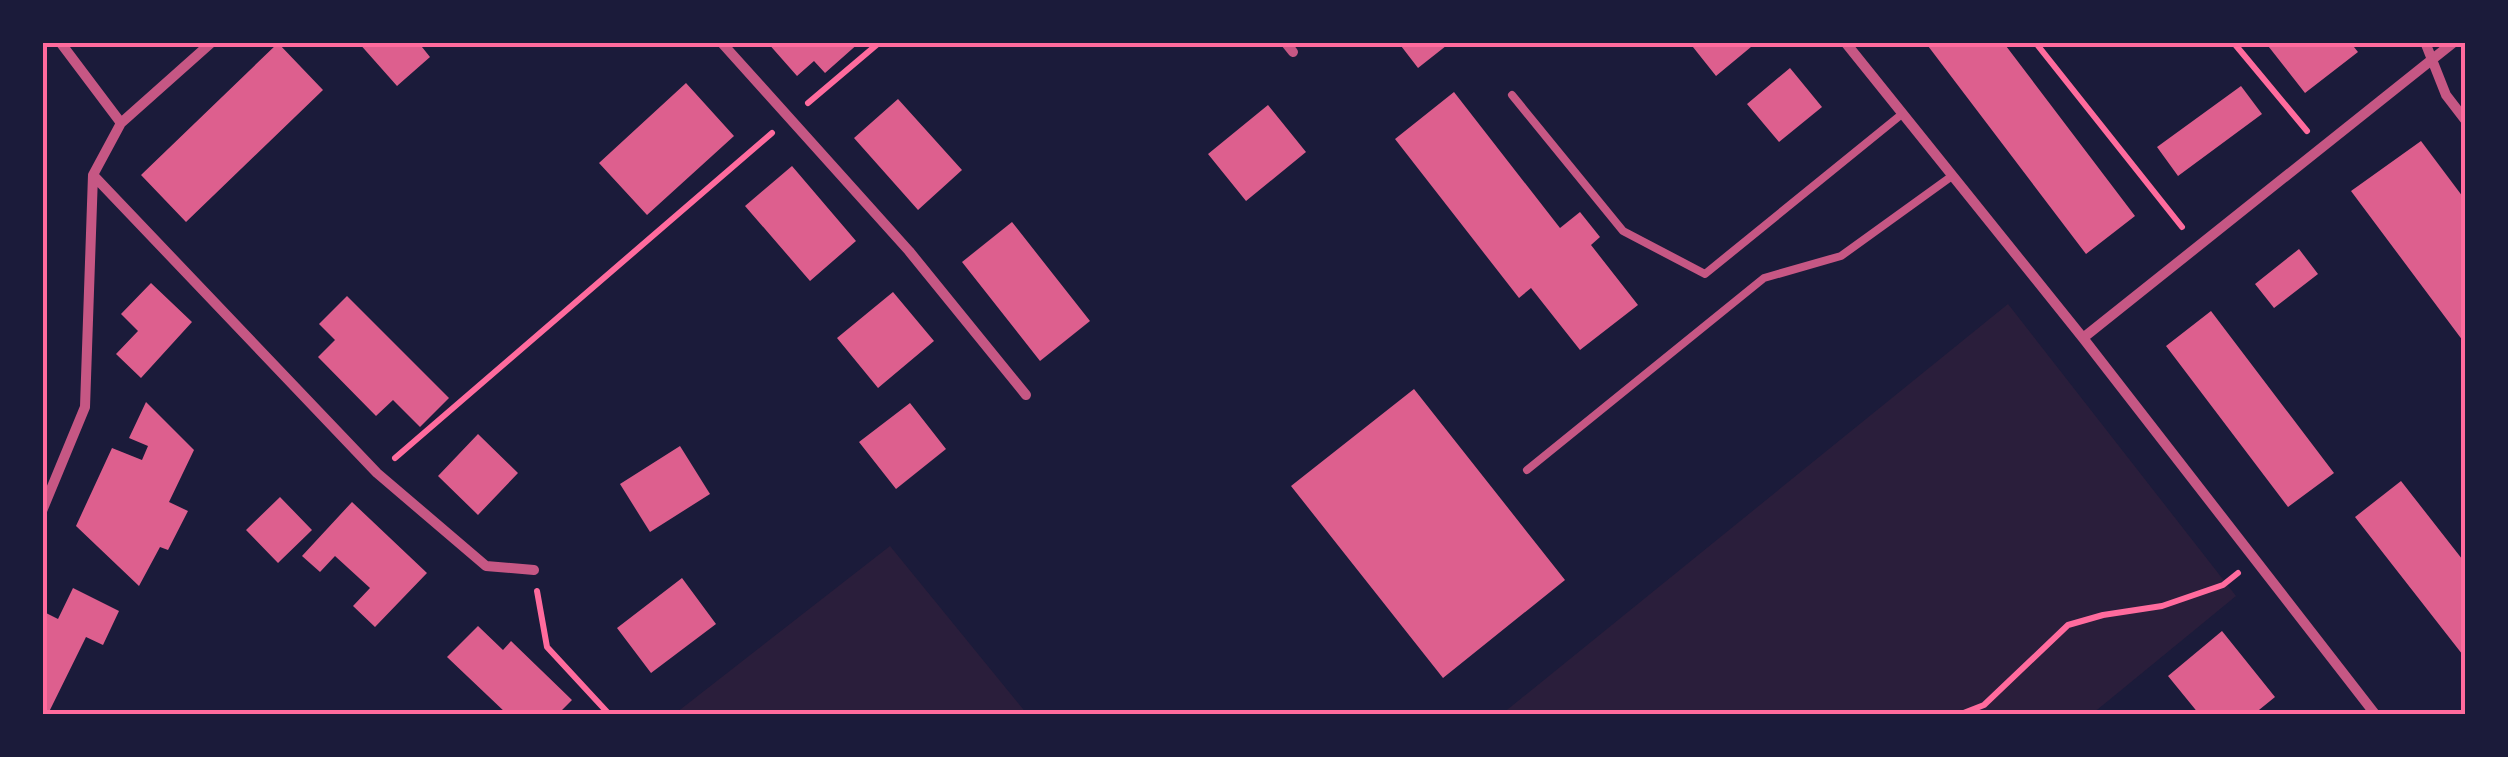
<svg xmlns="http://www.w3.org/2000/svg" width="2508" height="757" viewBox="0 0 2508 757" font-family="Signika,sans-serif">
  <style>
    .green { fill: #2a1e3b }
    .building { fill: #dd5f8e }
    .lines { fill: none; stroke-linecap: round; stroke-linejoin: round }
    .path { stroke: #ff6b9d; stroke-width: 6 }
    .service { stroke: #c65784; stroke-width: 8 }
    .minor { stroke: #c65784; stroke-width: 10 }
    .neatline { fill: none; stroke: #ff6b9d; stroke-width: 4 }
  </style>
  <rect width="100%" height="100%" fill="#1b1b3a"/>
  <path class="green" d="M 2008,304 L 2236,596 L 2092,714 L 1502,714 Z
    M 890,546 L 1027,714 L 674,714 L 681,709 Z"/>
  <path class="building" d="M 358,42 L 418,42 L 430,57 L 397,86 Z
    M 767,42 L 860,42 L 825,73 L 814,61 L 797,76 Z
    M 1398,42 L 1451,42 L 1418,68 Z
    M 1689,42 L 1757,42 L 1716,76 Z
    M 1925,42 L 2003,42 L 2135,216 L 2086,254 Z
    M 2265,42 L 2350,42 L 2358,52 L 2305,93 Z
    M 278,43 L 323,90 L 186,222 L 141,175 Z
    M 1790,68 L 1822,107 L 1779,142 L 1747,104 Z
    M 686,83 L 734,136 L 647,215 L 599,163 Z
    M 2241,86 L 2262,114 L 2178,176 L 2157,147 Z
    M 1454,92 L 1560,228 L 1580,212 L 1600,237 L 1591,245 L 1638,305 L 1580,350 L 1531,288 L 1519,298 L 1395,139 Z
    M 898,99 L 962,170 L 918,210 L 854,138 Z
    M 1268,105 L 1306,152 L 1246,201 L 1208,154 Z
    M 2421,141 L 2466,201 L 2466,345 L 2351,191 Z
    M 792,166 L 856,241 L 810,281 L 745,206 Z
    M 1012,222 L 1090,321 L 1040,361 L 962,262 Z
    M 2299,249 L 2318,274 L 2274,308 L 2255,284 Z
    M 151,283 L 192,322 L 141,378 L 116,354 L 138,331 L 121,314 Z
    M 893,292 L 934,341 L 878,388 L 837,338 Z
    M 347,296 L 449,398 L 420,427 L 393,400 L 376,416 L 318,357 L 335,340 L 319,324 Z
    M 2211,311 L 2334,473 L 2288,507 L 2166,346 Z
    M 1414,389 L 1565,580 L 1443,678 L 1291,486 Z
    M 146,402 L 194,450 L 169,502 L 188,511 L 168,550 L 160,547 L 139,586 L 76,526 L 112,448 L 142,460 L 148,446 L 129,438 Z
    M 910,403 L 946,449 L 896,489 L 859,442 Z
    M 478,434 L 518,473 L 478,515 L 438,476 Z
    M 680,446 L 710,494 L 650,532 L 620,484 Z
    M 2401,481 L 2466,564 L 2466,659 L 2355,517 Z
    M 280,497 L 312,530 L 278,563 L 246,530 Z
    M 352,502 L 427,573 L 375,627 L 353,606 L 370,588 L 335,556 L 320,572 L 302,556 Z
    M 682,578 L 716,624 L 651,673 L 617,628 Z
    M 73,588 L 119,611 L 103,645 L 86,637 L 48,714 L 42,714 L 42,611 L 58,619 Z
    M 478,626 L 503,650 L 511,641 L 572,700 L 558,714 L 507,714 L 447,657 Z
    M 2222,631 L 2275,697 L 2254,714 L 2199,714 L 2168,676 Z"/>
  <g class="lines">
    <path class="path" d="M 2035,42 L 2182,227
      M 2233,42 L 2307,131
      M 808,103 L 880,42
      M 395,458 L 772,133
      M 537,591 L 547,647 L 609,714
      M 1961,714 L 1984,705 L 2068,625 L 2103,615 L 2162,606 L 2223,585 L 2238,573"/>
    <path class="service" d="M 1512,95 L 1623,231 L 1705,274 L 1902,114
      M 1527,470 L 1764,278 L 1841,256 L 1952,176"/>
    <path class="minor" d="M 60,42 L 121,123
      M 721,42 L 909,251 L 1026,395
      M 1285,42 L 1293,52
      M 1845,42 L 2083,338 L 2375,714
      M 2425,42 L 2446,95 L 2466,121
      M 93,175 L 377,473 L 486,566 L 534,570
      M 2083,338 L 2454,42
      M 42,511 L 85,407 L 93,175 L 121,123 L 212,42"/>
  </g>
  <rect width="2508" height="757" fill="none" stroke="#1b1b3a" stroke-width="90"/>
  <rect x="45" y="45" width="2418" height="667" class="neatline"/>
</svg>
